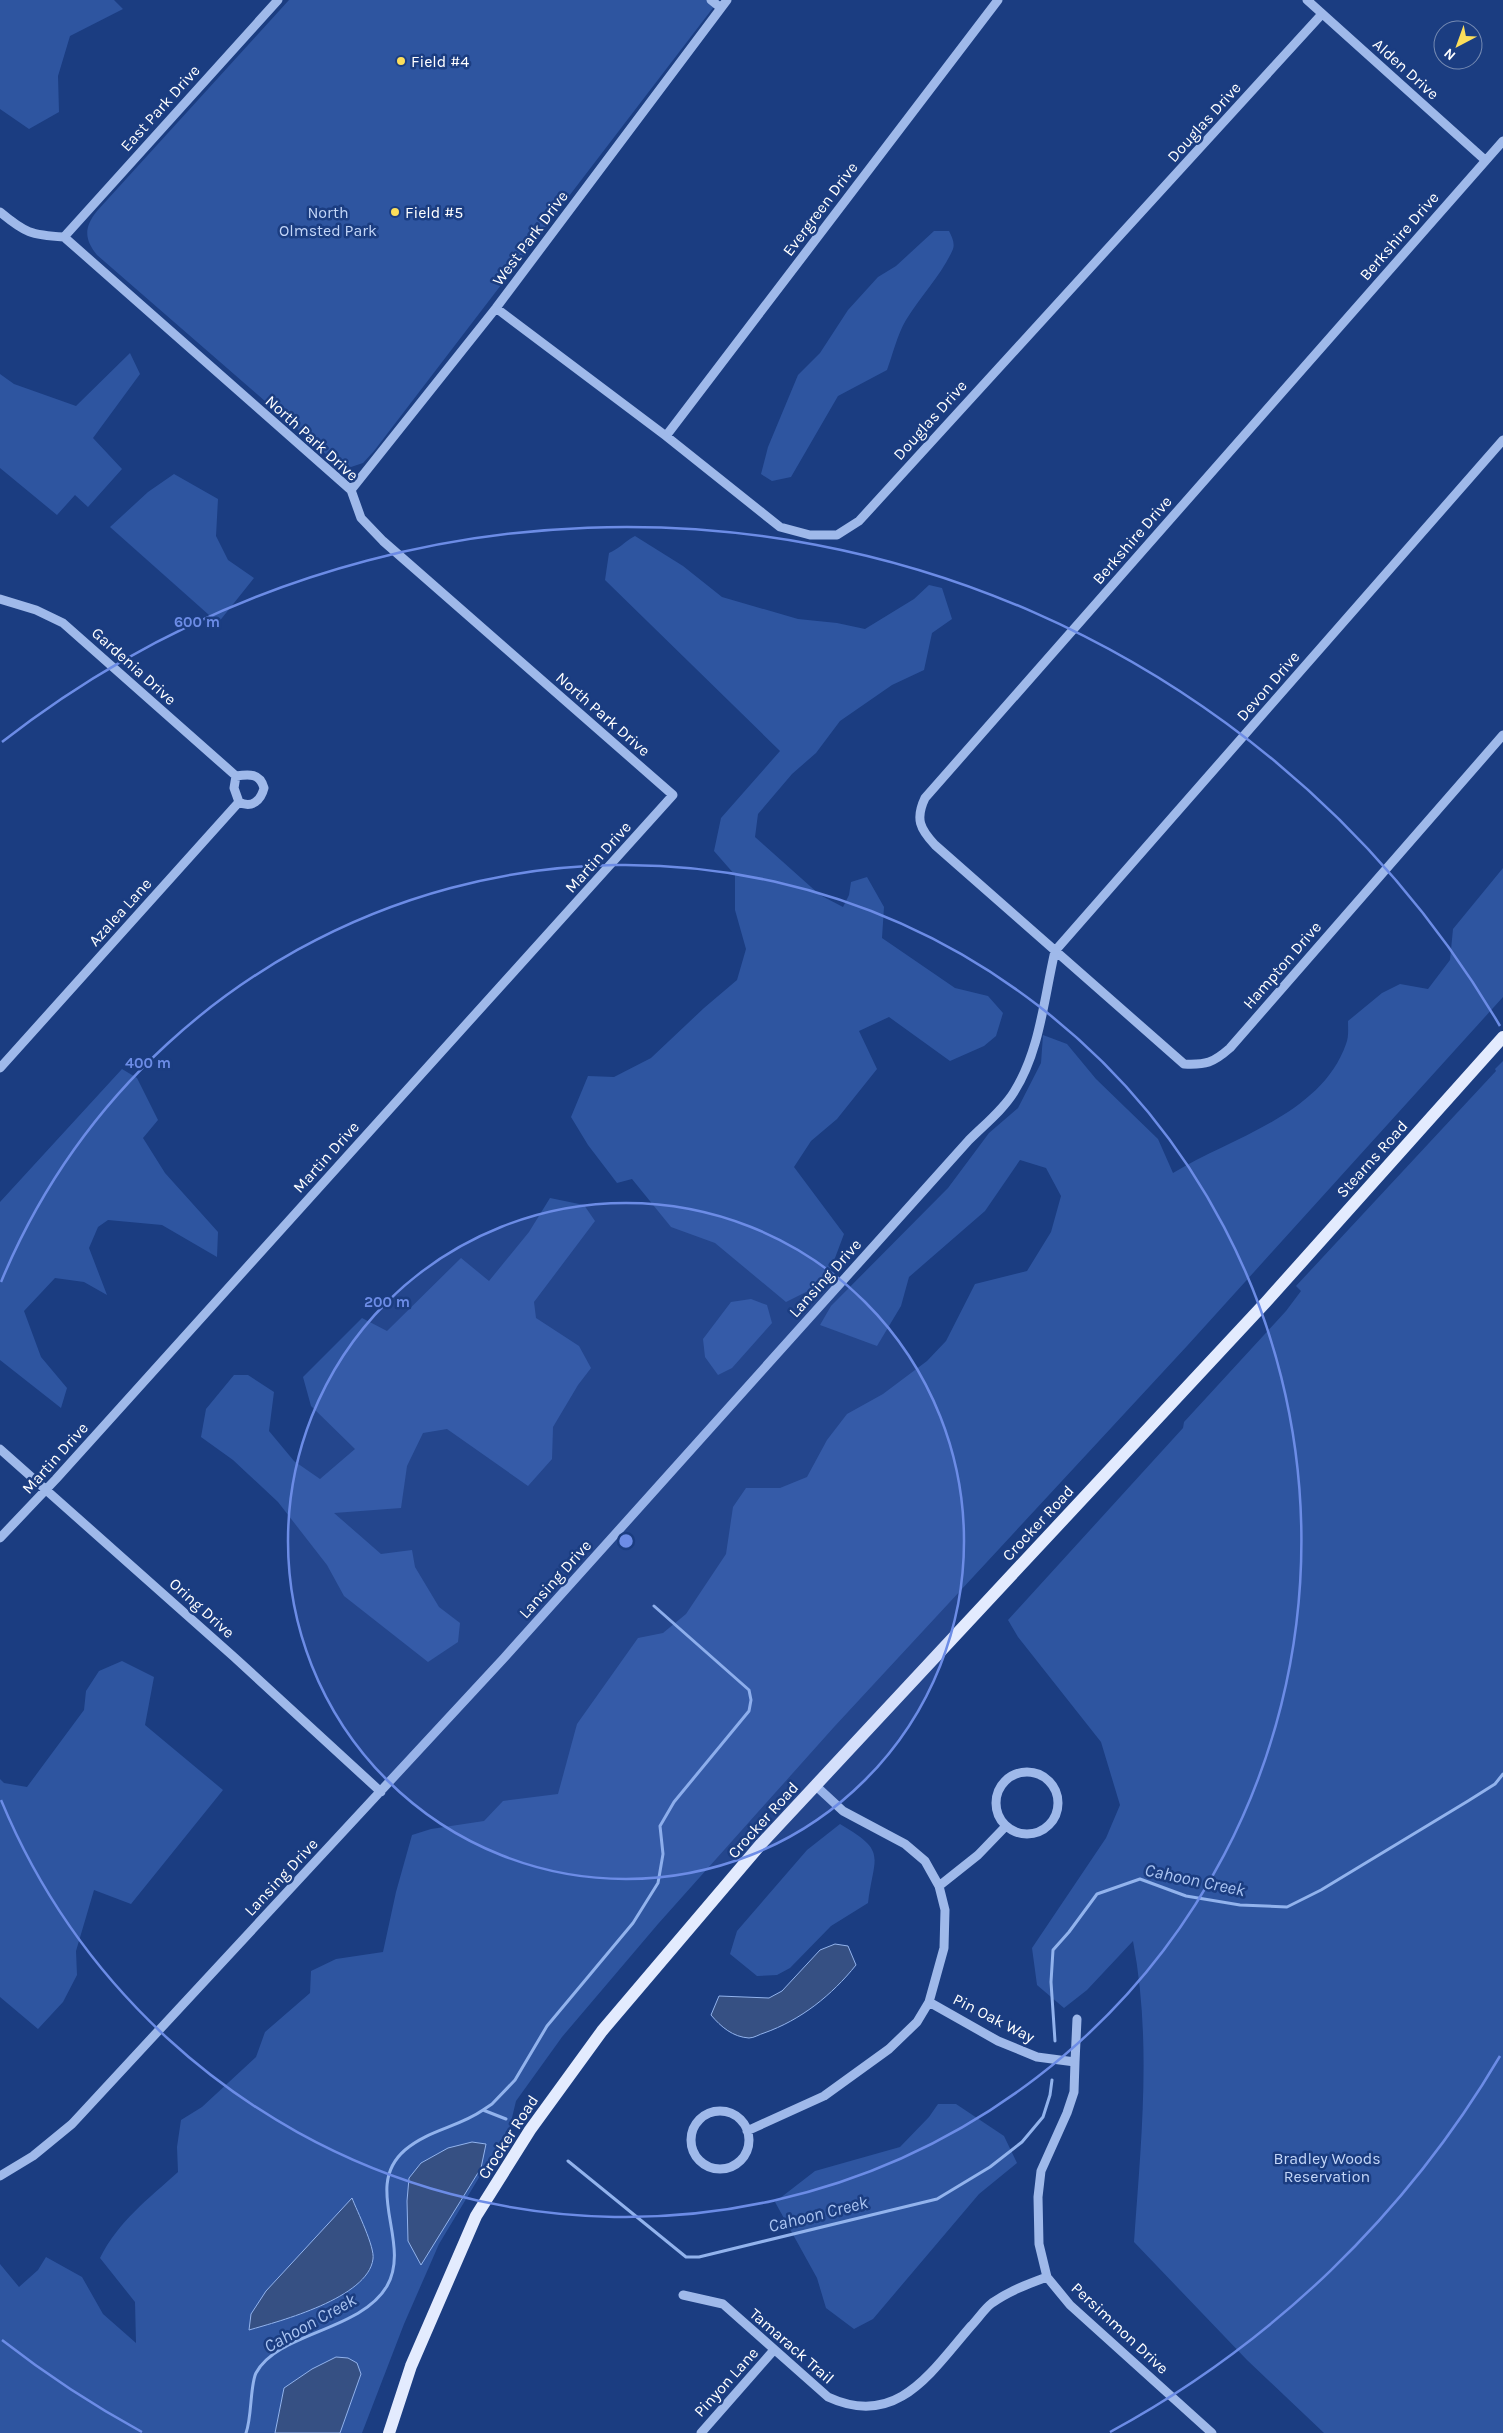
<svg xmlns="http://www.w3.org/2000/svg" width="1503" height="2433" viewBox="0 0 1503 2433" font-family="Karla,sans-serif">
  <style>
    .green { fill: #2e55a0 }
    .water { fill: #365083; stroke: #92b3ed }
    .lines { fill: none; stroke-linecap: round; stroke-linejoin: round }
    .stream { stroke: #92b3ed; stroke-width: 3 }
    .minor { stroke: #9fb9ea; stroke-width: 9 }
    .major { stroke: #e3ebfe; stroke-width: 12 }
    .ring { fill: none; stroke: #6c8ce6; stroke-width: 2.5 }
    .poi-dot { fill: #fcde5b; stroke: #1b3d81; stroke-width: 2 }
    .labels { text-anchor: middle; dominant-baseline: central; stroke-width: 5; stroke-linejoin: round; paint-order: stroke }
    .poi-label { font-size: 16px; fill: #fff; stroke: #1b3d81; text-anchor: start }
    .street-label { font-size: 16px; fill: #fff; stroke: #1b3d81 }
    .park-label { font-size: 16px; fill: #c3d6f8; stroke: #1b3d81 }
    .water-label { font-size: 18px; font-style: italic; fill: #aac4f2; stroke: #1b3d81 }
    .centre { fill: #6c8ce6; stroke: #1b3d81; stroke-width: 2.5 }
    .ring-label { font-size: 15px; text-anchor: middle; font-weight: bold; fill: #6c8ce6; stroke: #1b3d81; stroke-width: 5; stroke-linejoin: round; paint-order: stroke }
  </style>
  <rect width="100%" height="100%" fill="#1b3d81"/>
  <path class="green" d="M 0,0 L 114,0 L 123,9 L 70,36 L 58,76 L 59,112 L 29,129 L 0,109 Z
    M 289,0 L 719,0 L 374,451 L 363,463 L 351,467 L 335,462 L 97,255 C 84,239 84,227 97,211 Z
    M 934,231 L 949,231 C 952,237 955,243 953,249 C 943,273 920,297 906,320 C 897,335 893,354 887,370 L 838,396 L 791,477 L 772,481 L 761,474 L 768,447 L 798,375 L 820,353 L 848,310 L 878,277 L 896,266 Z
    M 130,353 L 140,374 L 93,438 L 122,469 L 88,507 L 75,495 L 57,515 L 0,468 L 0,374 L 14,384 L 76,406 Z
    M 174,474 L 218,499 L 216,536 L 228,560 L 254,578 L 218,623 L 110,527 L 148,492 Z
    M 635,536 L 683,566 L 722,597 L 798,619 L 837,623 L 865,629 L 914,599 L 929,585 L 942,588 L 952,619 L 932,633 L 924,670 L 892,685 L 840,721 L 816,753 L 792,774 L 758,814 L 755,837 L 820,895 L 843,907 L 849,895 L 851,882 L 867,877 L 884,907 L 882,938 L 955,988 L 988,996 L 1003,1013 L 996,1036 L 984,1046 L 950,1061 L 889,1017 L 859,1031 L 877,1069 L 837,1119 L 811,1141 L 794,1167 L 844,1234 L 826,1282 L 786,1302 L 715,1243 L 671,1227 L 632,1179 L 617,1183 L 588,1145 L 571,1117 L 588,1076 L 614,1077 L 651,1058 L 704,1008 L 737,980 L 746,949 L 735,910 L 735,875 L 714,851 L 721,818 L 780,751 L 605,580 L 609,553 C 619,549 625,541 635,536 Z
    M 1503,868 L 1503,997 L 1187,1346 L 834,1727 L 658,1924 L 562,2037 L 516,2101 L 510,2126 L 439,2244 L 404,2324 L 362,2433 L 0,2433 L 0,2264 L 19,2287 L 38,2270 L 46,2257 L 82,2277 L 103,2314 L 136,2343 L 135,2302 L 100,2258 C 118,2222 148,2199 178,2172 L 177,2147 L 181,2120 L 202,2107 L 256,2057 L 265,2032 L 310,1993 L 311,1971 L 336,1959 L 383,1952 L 396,1892 L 412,1835 L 431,1829 L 484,1821 L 503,1801 L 558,1794 L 577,1724 L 638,1638 L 663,1633 L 686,1614 L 726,1554 L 733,1507 L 746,1488 L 780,1488 L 807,1477 L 827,1440 L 847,1414 L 883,1394 L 927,1361 L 946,1341 L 975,1284 L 1027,1271 L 1051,1232 L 1061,1196 L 1046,1168 L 1020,1160 L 985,1211 L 909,1277 L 901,1306 L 877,1346 L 820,1325 L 831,1306 L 948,1188 L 989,1133 L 1018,1108 L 1041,1063 L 1043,1035 L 1067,1044 L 1096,1079 L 1158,1139 L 1173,1173 C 1232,1137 1321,1115 1346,1044 C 1349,1037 1348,1028 1348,1021 L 1382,993 L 1400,984 L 1428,989 L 1450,960 L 1453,929 Z
    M 1503,1061 L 1503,2433 L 1324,2433 L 1247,2360 L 1134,2242 C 1141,2142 1152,2041 1133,1941 L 1087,1990 L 1064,2008 L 1037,1985 L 1032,1948 L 1106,1838 L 1120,1805 L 1101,1742 L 1018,1637 L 1008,1620 L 1183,1428 L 1184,1422 L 1286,1311 L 1301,1291 L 1296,1286 L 1496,1071 L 1495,1069 Z
    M 122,1069 L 137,1078 L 158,1120 L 143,1138 L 165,1173 L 218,1232 L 217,1257 L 162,1225 L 108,1220 L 98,1227 L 89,1248 L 107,1295 L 84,1282 L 55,1278 L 24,1311 L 41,1357 L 67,1388 L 61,1408 L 0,1360 L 0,1202 Z
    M 550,1198 L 584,1205 L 595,1221 L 534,1302 L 536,1318 L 579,1346 L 591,1368 L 578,1385 L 553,1427 L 552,1459 L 528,1486 L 447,1429 L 423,1433 L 407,1466 L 401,1508 L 334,1513 L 381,1554 L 412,1550 L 415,1567 L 439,1607 L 460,1623 L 458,1642 L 428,1662 L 344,1596 L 327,1565 L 278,1502 L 233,1460 L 201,1437 L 206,1409 L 234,1375 L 248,1375 L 274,1392 L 269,1431 L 294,1461 L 320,1479 L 355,1449 L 311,1406 L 303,1377 L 362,1318 L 387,1331 L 461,1258 L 489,1281 L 529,1232 Z
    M 751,1299 L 767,1305 L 772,1323 L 732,1368 L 718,1375 L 705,1357 L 703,1339 L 731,1302 Z
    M 122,1661 L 154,1677 L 145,1725 L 223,1790 L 131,1904 L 94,1890 L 76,1951 L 77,1975 L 63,2002 L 38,2029 L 0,1997 L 0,1779 L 4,1783 L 27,1787 L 84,1710 L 86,1691 L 99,1671 Z
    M 840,1824 C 888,1852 874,1855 868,1903 L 831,1926 L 790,1968 L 777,1975 L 757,1976 L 730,1954 L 737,1931 L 807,1850 Z
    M 938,2104 L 956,2104 L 1004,2136 L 1017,2163 L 979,2194 L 873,2319 L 854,2329 L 826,2308 L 817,2278 L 775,2202 L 815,2171 L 900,2147 L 929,2117 Z"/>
  <path class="water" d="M 835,1944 L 848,1946 L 856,1965 C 832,1995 801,2020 764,2033 C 760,2034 754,2038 749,2038 C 733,2037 721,2027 711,2015 L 719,1996 L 769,1998 L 782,1991 L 820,1950 Z
    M 472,2142 L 486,2144 L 481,2168 L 421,2265 L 408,2241 L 407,2201 L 409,2178 L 421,2163 L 448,2148 Z
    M 352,2198 C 357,2211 375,2247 373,2259 C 368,2298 280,2321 249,2330 L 251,2314 L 266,2291 Z
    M 336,2357 L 348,2358 L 357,2363 L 361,2374 L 340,2433 L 275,2433 L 284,2388 L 312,2369 Z"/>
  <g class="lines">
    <path class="stream" d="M 1055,2041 L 1051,1982 L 1053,1950 L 1069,1932 L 1097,1894 L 1140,1879 L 1186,1896 L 1240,1905 L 1287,1907 L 1321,1890 L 1468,1801 L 1495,1784 L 1503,1774
      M 483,2110 L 492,2104 L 515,2080 L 547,2026 L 633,1923 L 658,1883 L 663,1854 L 660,1826 L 674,1802 L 749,1711 L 751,1700 L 749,1690 L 654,1606
      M 568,2161 L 686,2257 L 699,2257 L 937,2199 L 990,2167 L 1022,2142 L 1043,2117 L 1050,2095 L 1052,2080
      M 246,2433 C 252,2417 250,2385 256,2373 C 278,2332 361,2331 387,2286 C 412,2242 362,2187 405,2150 C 428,2130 459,2127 483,2110 L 506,2119"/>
    <path class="minor" d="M 711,0 L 721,8
      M 1307,0 L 1485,160
      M 1503,141 L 925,798 C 915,819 920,829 935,845 L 1184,1064 C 1206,1065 1213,1063 1230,1048 L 1503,735
      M 0,212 C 25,233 31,235 64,237 L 351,490 L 361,518 L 383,541 L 673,795 L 56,1479 L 0,1538
      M 64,237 L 278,0
      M 496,308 L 666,436 L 780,527 L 810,535 L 837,535 L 859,521 L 1322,14
      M 666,436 L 998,0
      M 351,490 L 496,308 L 727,0
      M 0,599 L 36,610 L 63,623 L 236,776 C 249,774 260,773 264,788 C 261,800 252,809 239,802 L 0,1068
      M 236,776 L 234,788 L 239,802
      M 0,1449 L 234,1657 L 381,1792
      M996 1803a31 31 0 1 1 62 0a31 31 0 1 1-62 0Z
      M 939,1886 L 978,1855 L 1005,1827
      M 929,2002 L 998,2041 L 1037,2057 L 1075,2062 L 1074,2092 L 1067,2113 L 1041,2171 L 1038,2197 L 1039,2244 L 1047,2277 L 1070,2305 L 1212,2433
      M 1075,2062 L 1077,2019
      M691 2140a29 29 0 1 1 58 0a29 29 0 1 1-58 0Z
      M 747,2131 L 824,2096 L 889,2049 L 917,2022 L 929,2002 L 944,1948 L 945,1910 L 939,1886 L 925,1861 L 905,1844 L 843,1811 L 816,1786
      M 0,2176 L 33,2156 L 72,2124 L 504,1658 L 969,1140 C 984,1125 1003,1110 1014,1092 C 1040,1051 1044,998 1055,951 L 1503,440
      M 683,2295 L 723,2304 L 828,2397 C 897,2429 931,2372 971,2326 C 978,2319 984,2309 992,2303 C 1009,2291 1028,2284 1047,2277
      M 701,2433 L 773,2351"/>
    <path class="major" d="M 389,2433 L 411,2366 L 476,2216 L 530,2130 L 602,2031 L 761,1844 L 1266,1302 L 1503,1037"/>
  </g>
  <circle cx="626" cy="1541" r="338" fill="#6c8ce6" fill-opacity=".12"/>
  <g class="ring">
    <circle cx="626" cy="1541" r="338"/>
    <path d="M1 1282A676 676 0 1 1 1 1800"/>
    <path d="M1500 2056A1014 1014 0 0 1 1110 2432M142 2432A1014 1014 0 0 1 2 2340M2 742A1014 1014 0 0 1 1500 1026"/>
  </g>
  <g class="poi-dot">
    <circle cx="401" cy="61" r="5"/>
    <circle cx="395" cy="212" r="5"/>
  </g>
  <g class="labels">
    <g class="poi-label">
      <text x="411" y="61">Field #4</text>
      <text x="405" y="212">Field #5</text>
    </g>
    <g class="street-label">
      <text transform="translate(1406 69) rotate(42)">Alden Drive</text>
      <text transform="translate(160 108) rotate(-48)">East Park Drive</text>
      <text transform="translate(1204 122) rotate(-48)">Douglas Drive</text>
      <text transform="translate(820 209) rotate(-53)">Evergreen Drive</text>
      <text transform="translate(1399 236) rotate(-49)">Berkshire Drive</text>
      <text transform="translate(530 238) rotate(-53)">West Park Drive</text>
      <text transform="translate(930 420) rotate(-48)">Douglas Drive</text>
      <text transform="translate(312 438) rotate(42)">North Park Drive</text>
      <text transform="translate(1132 540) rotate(-49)">Berkshire Drive</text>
      <text transform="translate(134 666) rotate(42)">Gardenia Drive</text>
      <text transform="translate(1268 686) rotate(-49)">Devon Drive</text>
      <text transform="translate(603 714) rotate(41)">North Park Drive</text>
      <text transform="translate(598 857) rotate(-48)">Martin Drive</text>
      <text transform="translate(120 912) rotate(-48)">Azalea Lane</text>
      <text transform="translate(1282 965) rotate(-49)">Hampton Drive</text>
      <text transform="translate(326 1157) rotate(-48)">Martin Drive</text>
      <text transform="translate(1372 1159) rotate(-48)">Stearns Road</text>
      <text transform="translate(825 1278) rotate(-48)">Lansing Drive</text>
      <text transform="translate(55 1458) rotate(-48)">Martin Drive</text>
      <text transform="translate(1038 1523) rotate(-47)">Crocker Road</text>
      <text transform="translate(555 1579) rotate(-48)">Lansing Drive</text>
      <text transform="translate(202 1608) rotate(42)">Oring Drive</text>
      <text transform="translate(763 1820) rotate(-48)">Crocker Road</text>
      <text transform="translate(281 1877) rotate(-47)">Lansing Drive</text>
      <text transform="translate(994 2018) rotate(27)">Pin Oak Way</text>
      <text transform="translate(508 2137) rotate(-57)">Crocker Road</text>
      <text transform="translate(1120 2328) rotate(43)">Persimmon Drive</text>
      <text transform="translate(792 2346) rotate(41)">Tamarack Trail</text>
      <text transform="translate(726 2382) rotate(-48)">Pinyon Lane</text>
    </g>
    <g class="park-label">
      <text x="328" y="212">North<tspan x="328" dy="18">Olmsted Park</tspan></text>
      <text x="1327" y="2158">Bradley Woods<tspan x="1327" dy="18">Reservation</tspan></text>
    </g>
    <g class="water-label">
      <text transform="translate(1195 1880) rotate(12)">Cahoon Creek</text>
      <text transform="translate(818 2214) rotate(-14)">Cahoon Creek</text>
      <text transform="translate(310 2323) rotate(-29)">Cahoon Creek</text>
    </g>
  </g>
  <circle cx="626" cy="1541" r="8" class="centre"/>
  <g class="ring-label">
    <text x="197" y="627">600 m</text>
    <text x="148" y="1068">400 m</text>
    <text x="387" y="1307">200 m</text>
  </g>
  <g transform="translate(1458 45) rotate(221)"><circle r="24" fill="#1b3d81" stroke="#768bb3"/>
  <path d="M0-4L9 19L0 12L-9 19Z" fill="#fcde5b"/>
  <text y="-8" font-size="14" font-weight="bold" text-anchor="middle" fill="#ffffff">N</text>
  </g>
</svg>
